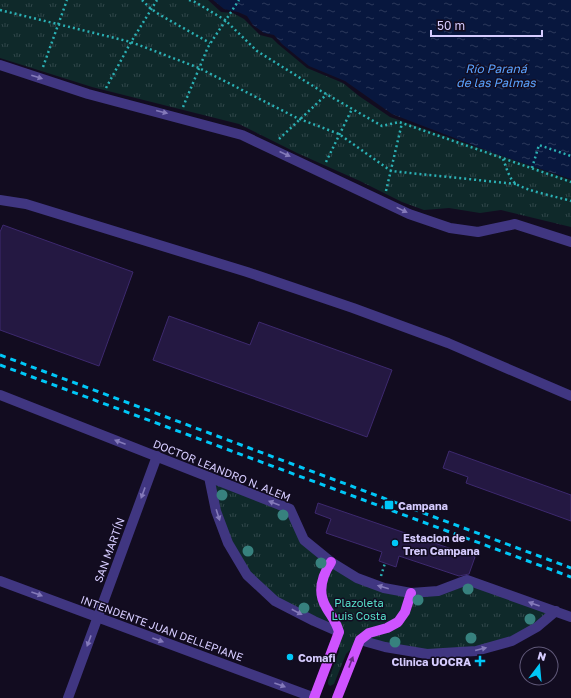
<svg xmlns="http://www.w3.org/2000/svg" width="571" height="698" viewBox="0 0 571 698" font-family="'Golos Text',sans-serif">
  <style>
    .grass { fill: url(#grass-tufts) }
    .water { fill: url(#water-ripples) }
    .building { fill: #241842; stroke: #3d296e }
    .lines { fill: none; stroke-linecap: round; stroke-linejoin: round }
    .path { stroke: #2bb0b4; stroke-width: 2.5; stroke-dasharray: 2 3; stroke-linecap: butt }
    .minor { stroke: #403681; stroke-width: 10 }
    .major { stroke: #cf53ff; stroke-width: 10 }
    .rail { stroke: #00c7f7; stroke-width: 3; stroke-dasharray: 6 5; stroke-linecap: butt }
    .tree { fill: #37817e }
    .oneway { fill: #847aba }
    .oneway2 { fill: #672c84 }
    .poi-dot { fill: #00c7f7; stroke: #120c20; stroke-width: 1.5 }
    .labels { text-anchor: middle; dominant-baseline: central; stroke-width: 3; stroke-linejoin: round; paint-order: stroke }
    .street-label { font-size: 11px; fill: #d6ccff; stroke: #120c20 }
    .poi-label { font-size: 11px; font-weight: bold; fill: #d6ccff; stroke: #120c20; text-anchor: start }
    .park-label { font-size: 11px; fill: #56e1cb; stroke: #120c20 }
    .water-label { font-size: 12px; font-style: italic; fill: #5aa3ff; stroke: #120c20 }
  </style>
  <defs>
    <pattern id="grass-tufts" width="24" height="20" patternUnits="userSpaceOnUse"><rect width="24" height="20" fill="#0f292a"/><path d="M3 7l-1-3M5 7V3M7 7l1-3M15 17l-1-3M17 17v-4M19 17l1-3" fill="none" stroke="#31474a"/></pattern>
    <pattern id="water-ripples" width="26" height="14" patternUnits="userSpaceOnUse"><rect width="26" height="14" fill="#08173e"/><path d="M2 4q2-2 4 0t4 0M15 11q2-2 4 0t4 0" fill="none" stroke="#2b385b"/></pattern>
  </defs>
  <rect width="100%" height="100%" fill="#120c20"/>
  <path class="grass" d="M 0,0 L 208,0 L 221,12 L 233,13 L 244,19 L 260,35 L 272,38 L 278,44 L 307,68 L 343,83 L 359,96 L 390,117 L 571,180 L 571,227 L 501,210 L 480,213 L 449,208 L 424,210 L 402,202 L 360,181 L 297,153 L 239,124 L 92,87 L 0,58 Z
    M 209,477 L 290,509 L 304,540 L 357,578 L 411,593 L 467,580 L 556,611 L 512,641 L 427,654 L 360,640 L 346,654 L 334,684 L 330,686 L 328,684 L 328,681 L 339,651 L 339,632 L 275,601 L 247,575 L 228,543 Z"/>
  <path class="water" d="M 213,0 L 571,0 L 571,179 L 496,154 L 392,114 L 345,81 L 309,66 L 282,44 L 274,35 L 264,33 L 253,25 L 247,16 L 238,12 L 224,9 Z"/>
  <path class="building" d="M 3,225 L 133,272 L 99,366 L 0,330 L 0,232 Z
    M 169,316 L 250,345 L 259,322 L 392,370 L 367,437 L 153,360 Z
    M 449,451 L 571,495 L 571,521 L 466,483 L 468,477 L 443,468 Z
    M 318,503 L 475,557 L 469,574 L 459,576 L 399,556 L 396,567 L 379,561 L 382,552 L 326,533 L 331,519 L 315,513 Z"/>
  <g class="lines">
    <path class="path" d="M 142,0 L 150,8 L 160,15 L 210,43
      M 189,0 L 195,2 L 225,20 L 257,51 L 321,91 L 382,126 L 399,122 L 571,182
      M 0,10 L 131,42 L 199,68 L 297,118 L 339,134 L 391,171 L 516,184
      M 43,67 L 67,0
      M 106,88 L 131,42 L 157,0
      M 183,107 L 208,47 L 239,0
      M 279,139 L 327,94
      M 503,159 C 506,166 509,179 516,184 C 527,191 558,197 571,201
      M 326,162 L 352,109
      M 532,168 L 539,145 L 571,156
      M 386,191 L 402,123
      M 381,576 L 385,563"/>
    <path class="minor" d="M 0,65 L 88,94 L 242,135 L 409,214 L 450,228 L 478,232 L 515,224 L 571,242
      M 0,200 L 26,204 L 247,272 L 353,308 L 448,343 L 571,396
      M 0,395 L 290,509 L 304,540 L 331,562 L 357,578 L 384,588 L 411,593 L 438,591 L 467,580 L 571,617
      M 209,477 L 216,511 L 228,543 L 247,575 L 275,601 L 314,621 L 339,632
      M 0,581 L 315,698
      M 360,640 L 385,647 L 427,654 L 476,651 L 512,641 L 537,627 L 556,611
      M 68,698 L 157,456"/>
    <path class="major" d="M 314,698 L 339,632 C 336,621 331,616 326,607 C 317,592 322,576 331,562
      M 337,698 L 360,640 L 369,633 L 387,628 L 398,622 L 405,612 L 411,593"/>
    <path class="rail" d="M 0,355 L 571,568
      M 0,365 L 571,577"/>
  </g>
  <g class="tree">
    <circle cx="222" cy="495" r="5.5"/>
    <circle cx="283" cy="515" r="5.5"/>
    <circle cx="248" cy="551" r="5.5"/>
    <circle cx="321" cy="563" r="5.5"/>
    <circle cx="468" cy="589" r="5.5"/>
    <circle cx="418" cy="600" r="5.5"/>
    <circle cx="304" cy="608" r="5.5"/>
    <circle cx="530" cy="619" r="5.5"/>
    <circle cx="471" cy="638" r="5.5"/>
    <circle cx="395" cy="642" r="5.5"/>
  </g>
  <defs><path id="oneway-solid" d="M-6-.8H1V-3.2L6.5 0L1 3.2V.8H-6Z"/></defs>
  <g class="oneway">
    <use href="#oneway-solid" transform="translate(37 77) rotate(18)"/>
    <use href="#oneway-solid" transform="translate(162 112) rotate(14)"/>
    <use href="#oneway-solid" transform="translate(285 154) rotate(25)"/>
    <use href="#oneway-solid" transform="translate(402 210) rotate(26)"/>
    <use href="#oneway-solid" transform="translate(120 442) rotate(-159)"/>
    <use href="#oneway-solid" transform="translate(143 493) rotate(110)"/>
    <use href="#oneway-solid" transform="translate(274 503) rotate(-159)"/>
    <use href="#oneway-solid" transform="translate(218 515) rotate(72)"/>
    <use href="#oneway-solid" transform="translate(383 587) rotate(-164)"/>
    <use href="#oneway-solid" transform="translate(37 594) rotate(20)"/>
    <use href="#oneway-solid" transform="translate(534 604) rotate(-160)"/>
    <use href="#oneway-solid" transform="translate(297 612) rotate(28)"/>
    <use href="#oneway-solid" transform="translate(158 640) rotate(20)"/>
    <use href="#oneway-solid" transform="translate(89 641) rotate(110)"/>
    <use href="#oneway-solid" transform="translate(481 649) rotate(-14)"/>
    <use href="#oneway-solid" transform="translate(280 685) rotate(20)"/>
  </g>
  <use class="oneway2" href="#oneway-solid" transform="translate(351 662) rotate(-69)"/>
  <g class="poi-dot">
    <rect x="384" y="500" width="10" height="10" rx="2"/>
    <circle cx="395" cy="543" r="4"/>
    <circle cx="290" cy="657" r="4"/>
    <path d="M478 655h4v4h4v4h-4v4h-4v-4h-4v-4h4z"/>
  </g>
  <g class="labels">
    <g class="street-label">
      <text transform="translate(222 470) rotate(22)">DOCTOR LEANDRO N. ALEM</text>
      <text transform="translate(109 550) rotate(-70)">SAN MARTÍN</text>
      <text transform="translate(162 628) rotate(20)">INTENDENTE JUAN DELLEPIANE</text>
    </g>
    <g class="poi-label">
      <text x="398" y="505">Campana</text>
      <text x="403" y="537">Estacion de<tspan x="403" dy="13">Tren Campana</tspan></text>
      <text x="298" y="657">Comafi</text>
      <text x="471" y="661" text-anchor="end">Clinica UOCRA</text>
    </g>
    <g class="park-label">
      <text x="359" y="602">Plazoleta<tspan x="359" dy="13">Luis Costa</tspan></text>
    </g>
    <g class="water-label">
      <text x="496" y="68">Río Paraná<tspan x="496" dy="14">de las Palmas</tspan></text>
    </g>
  </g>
  <g transform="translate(539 666) rotate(16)"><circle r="19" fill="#120c20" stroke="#605979"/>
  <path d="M0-3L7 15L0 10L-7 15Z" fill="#00c7f7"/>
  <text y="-6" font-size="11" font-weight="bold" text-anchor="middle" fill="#d6ccff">N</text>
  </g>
  <path d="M431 30v6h111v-6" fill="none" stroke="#d6ccff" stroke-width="2"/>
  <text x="437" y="30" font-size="12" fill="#d6ccff" stroke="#120c20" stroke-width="3" paint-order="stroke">50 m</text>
</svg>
